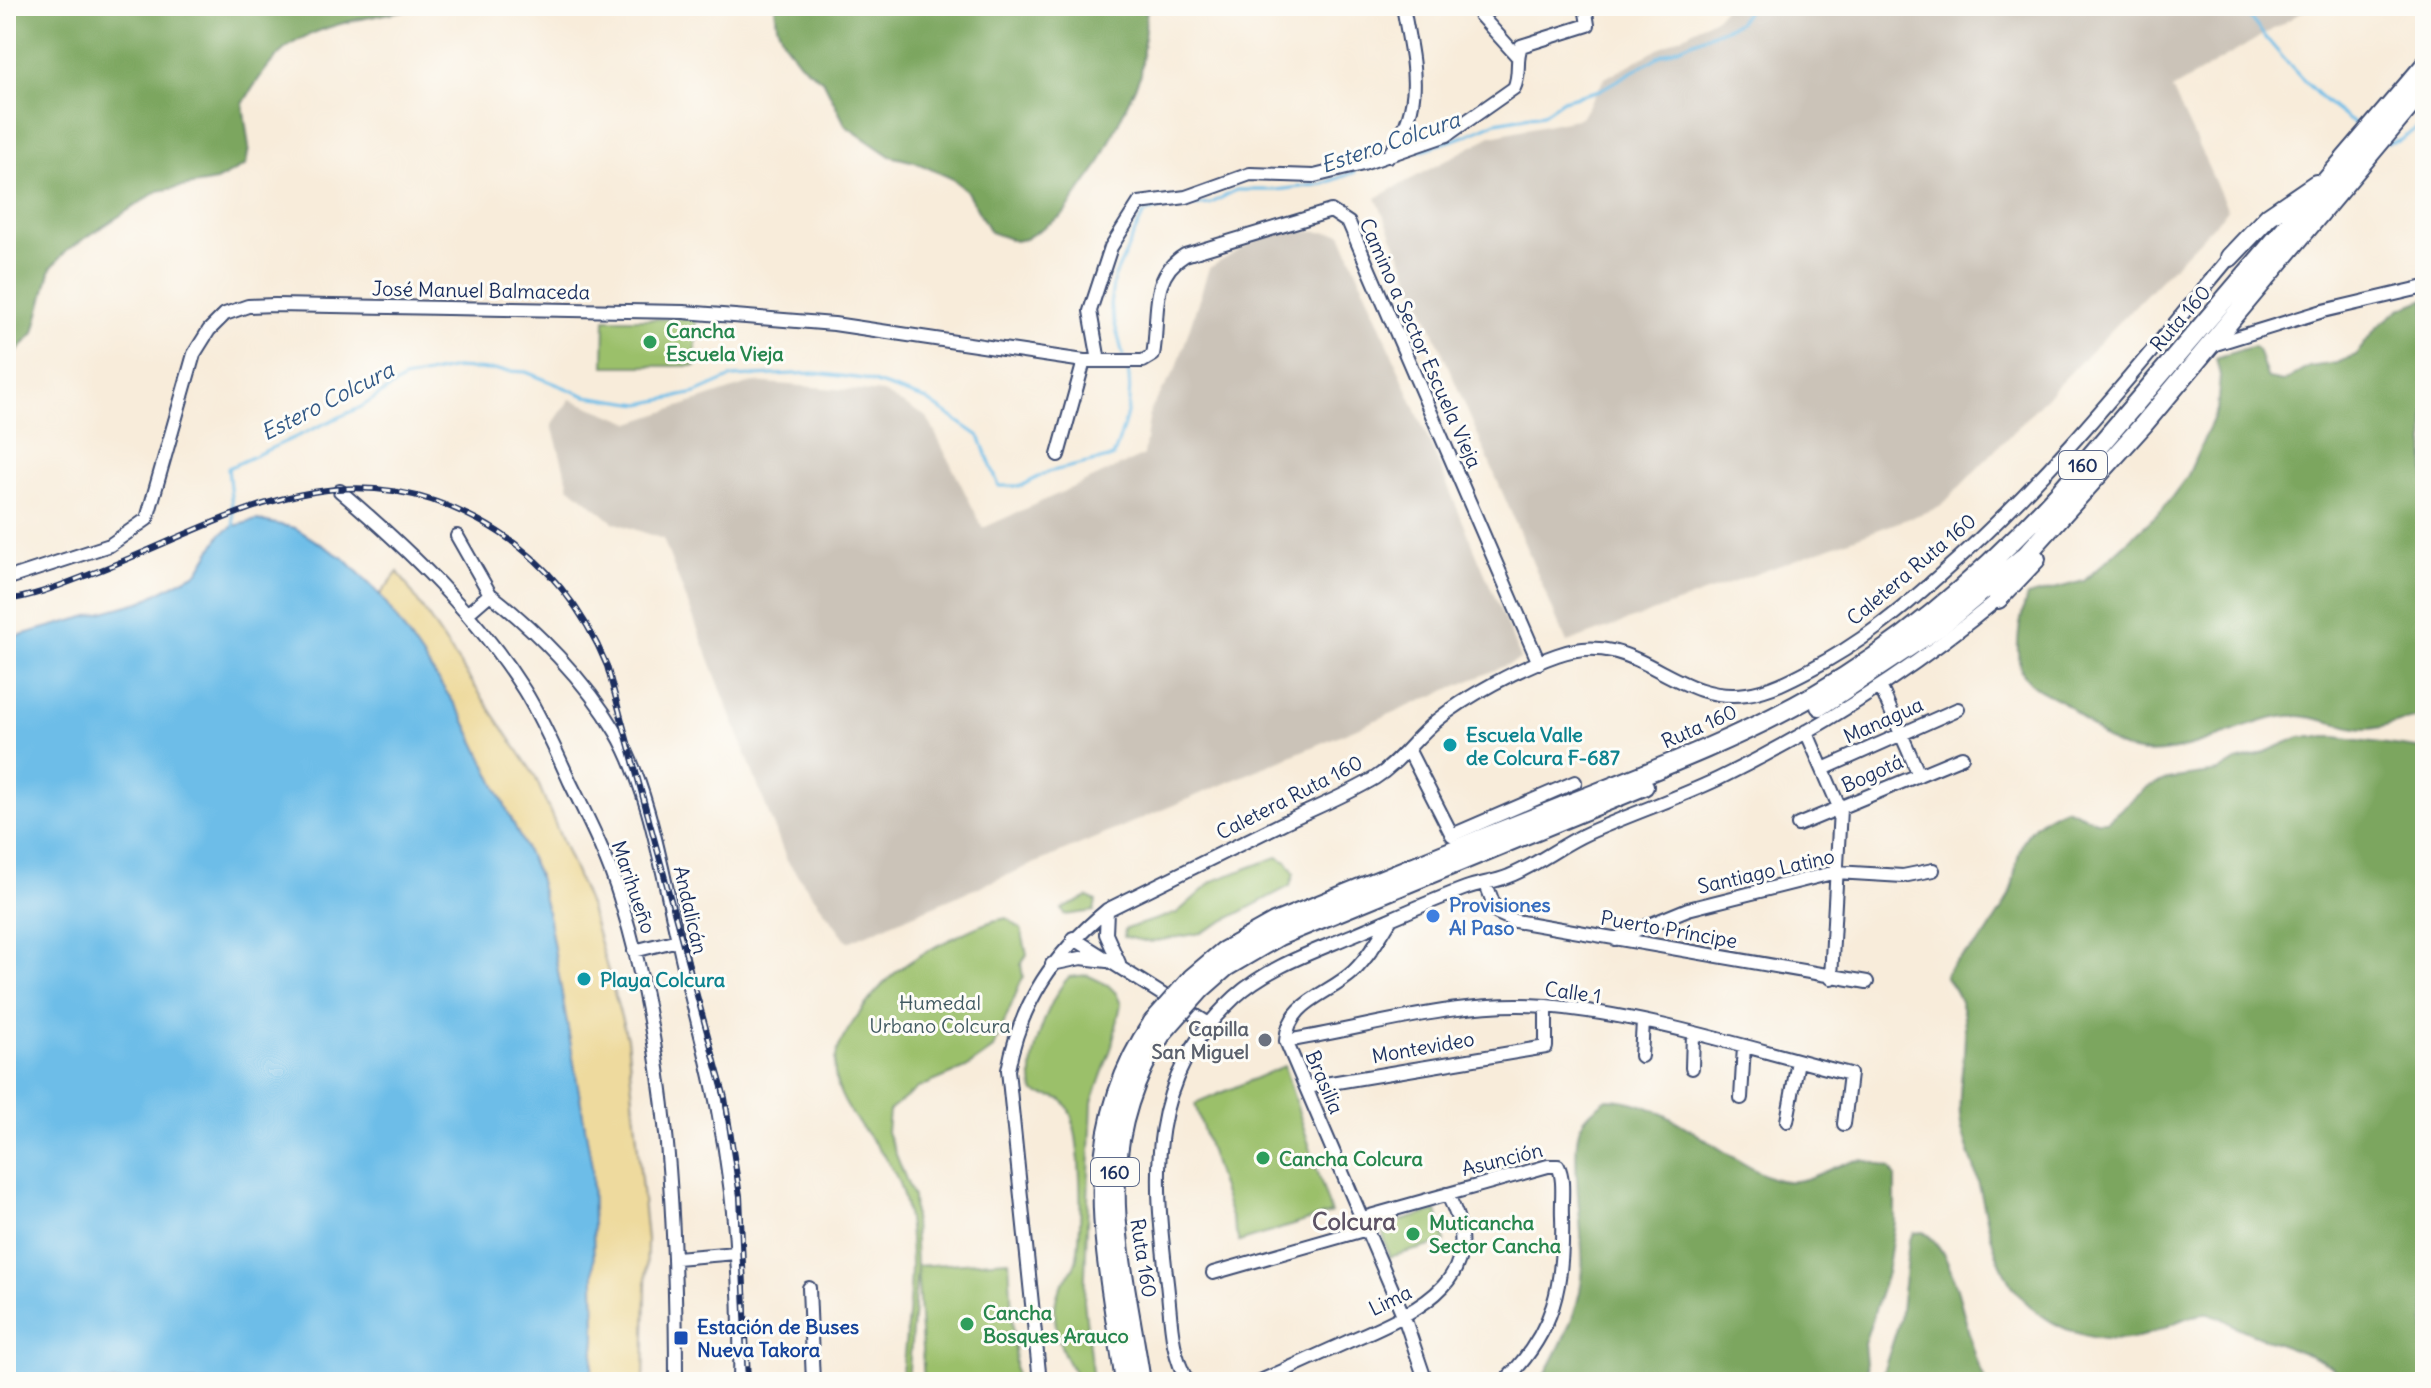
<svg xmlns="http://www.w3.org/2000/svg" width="2431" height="1388" viewBox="0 0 2431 1388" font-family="Delius,sans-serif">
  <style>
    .industrial { fill: #cbc3b8 }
    .green { fill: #9bc06b; stroke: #5b7864; stroke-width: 2 }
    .forest { fill: #7ca65f; stroke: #4c6a5e; stroke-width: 2 }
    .sand { fill: #eeda9e; stroke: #84847e; stroke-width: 2 }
    .water { fill: #6dbde8; stroke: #4476a3; stroke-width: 2 }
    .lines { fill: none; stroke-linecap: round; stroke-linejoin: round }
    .stream { stroke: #6dbde8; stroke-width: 3 }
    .minor-casing { stroke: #3c4b71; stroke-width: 16 }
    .highway-casing { stroke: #3c4b71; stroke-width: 22 }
    .minor { stroke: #fff; stroke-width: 12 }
    .highway { stroke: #fff; stroke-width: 18 }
    .rail-casing { stroke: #1b2f5e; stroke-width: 6 }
    .rail { stroke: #fdfcf7; stroke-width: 3; stroke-dasharray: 9; stroke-linecap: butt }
    .highway-bridge-casing { stroke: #3c4b71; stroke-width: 22; stroke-linecap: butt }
    .highway-bridge { stroke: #fff; stroke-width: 18 }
    .leisure-dot { fill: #2e9e5b; stroke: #fdfcf7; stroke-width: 3 }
    .culture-dot { fill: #0f9aa8; stroke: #fdfcf7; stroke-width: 3 }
    .shop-dot { fill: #3f7fe0; stroke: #fdfcf7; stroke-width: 3 }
    .worship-dot { fill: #6b7280; stroke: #fdfcf7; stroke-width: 3 }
    .transit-dot { fill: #1a4fb4; stroke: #fdfcf7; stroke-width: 3 }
    .labels { text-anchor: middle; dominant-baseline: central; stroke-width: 6; stroke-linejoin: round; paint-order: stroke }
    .shield { fill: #fdfcf7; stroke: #5f6c8c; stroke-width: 2 }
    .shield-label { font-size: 18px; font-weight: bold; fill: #1b2f5e }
    .street-label { font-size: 20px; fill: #1b2f5e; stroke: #fdfcf7 }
    .leisure-label { font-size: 20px; font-weight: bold; fill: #27864d; stroke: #fdfcf7; text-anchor: start }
    .culture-label { font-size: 20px; font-weight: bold; fill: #0d838f; stroke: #fdfcf7; text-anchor: start }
    .shop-label { font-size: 20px; font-weight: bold; fill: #366cbe; stroke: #fdfcf7; text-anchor: start }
    .park-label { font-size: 20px; fill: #415a62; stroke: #fdfcf7 }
    .worship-label { font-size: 20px; font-weight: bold; fill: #5b616d; stroke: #fdfcf7; text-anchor: end }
    .transit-label { font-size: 20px; font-weight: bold; fill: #164399; stroke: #fdfcf7; text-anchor: start }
    .water-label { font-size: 22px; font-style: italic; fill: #345a87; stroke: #fdfcf7 }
    .quarter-label { font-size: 24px; font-weight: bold; fill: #5d5365; stroke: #fdfcf7 }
  </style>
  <rect width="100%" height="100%" fill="#fdfcf7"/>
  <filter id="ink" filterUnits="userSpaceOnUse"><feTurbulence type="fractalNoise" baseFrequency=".0125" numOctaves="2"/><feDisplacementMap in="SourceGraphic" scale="16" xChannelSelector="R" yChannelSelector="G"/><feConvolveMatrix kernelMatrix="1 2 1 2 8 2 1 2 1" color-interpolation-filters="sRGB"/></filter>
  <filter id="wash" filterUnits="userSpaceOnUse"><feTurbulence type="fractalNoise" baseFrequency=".006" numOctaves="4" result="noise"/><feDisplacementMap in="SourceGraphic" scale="32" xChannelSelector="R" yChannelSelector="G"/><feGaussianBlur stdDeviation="1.8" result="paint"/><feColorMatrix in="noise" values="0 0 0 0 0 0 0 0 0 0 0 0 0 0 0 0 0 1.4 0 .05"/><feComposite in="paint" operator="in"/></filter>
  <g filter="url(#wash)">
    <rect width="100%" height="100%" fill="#f8ecda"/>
    <path class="industrial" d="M 1726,6 L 2312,6 L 2172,89 L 2228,210 L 1940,507 L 1567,643 L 1376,198 L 1491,136 L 1581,118 L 1605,78 L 1717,17 Z
      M 1274,230 L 1341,233 L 1521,659 L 848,942 L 787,861 L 663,539 L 613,522 L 569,486 L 552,425 L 570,399 L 631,423 L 754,382 L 883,393 L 927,417 L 983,528 L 1144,455 L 1150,411 L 1177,367 L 1209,268 Z"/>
    <path class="green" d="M 605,319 L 696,319 L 696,366 L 604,366 Z
      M 1277,857 L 1287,862 L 1294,873 L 1290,886 L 1201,933 L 1150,942 L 1124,937 L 1125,929 L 1177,913 L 1213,881 Z
      M 1088,897 L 1096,901 L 1094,911 L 1065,915 L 1062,909 Z
      M 1007,918 L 1021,929 L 1027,954 L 1021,965 L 1023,977 L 993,1049 L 966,1068 L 918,1088 L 889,1111 L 887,1132 L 913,1197 L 916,1266 L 1009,1260 L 1016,1382 L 924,1382 L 917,1267 L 908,1382 L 901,1382 C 907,1321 920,1248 901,1189 C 888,1147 846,1122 836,1080 C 831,1058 840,1042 852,1024 C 881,980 903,962 951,939 C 970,930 986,921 1007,918 Z
      M 1087,975 L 1108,985 L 1116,993 L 1121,1004 L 1112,1046 L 1092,1102 L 1084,1300 L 1093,1382 L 1085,1382 C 1062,1366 1049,1319 1058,1293 C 1061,1281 1073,1273 1076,1261 C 1083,1235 1084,1116 1062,1100 C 1055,1095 1043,1097 1034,1092 C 1025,1063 1048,998 1069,977 Z
      M 1284,1066 L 1331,1213 L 1239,1242 L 1195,1104 Z
      M 1437,1211 L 1445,1242 L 1389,1257 L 1381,1226 Z"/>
    <path class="forest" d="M 6,6 L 427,6 C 385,15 319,22 285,49 C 268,63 254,85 243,104 L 249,147 L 246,165 L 216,181 L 158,191 L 67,250 L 51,268 L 34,333 L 6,363 Z
      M 775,6 L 1147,6 L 1141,74 L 1099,165 L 1063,215 L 1025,239 L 1015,241 L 990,232 L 966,190 L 951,178 L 915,162 L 890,156 L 846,126 L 824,82 L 800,63 L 784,42 L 777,25 Z
      M 2425,299 L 2425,717 C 2404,717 2387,729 2366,729 C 2341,728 2314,714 2289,716 C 2237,720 2171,771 2118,746 C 2096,735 2081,714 2061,701 C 2049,694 2034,689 2026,678 C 2011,660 2020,618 2027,596 L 2084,581 L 2162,510 L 2188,475 L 2217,410 L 2220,376 L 2216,358 L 2253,346 L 2258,350 L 2268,379 L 2283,382 L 2309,367 L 2337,363 L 2356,355 L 2377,327 L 2400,309 Z
      M 2300,737 L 2336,737 L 2425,749 L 2425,1382 L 2344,1382 C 2339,1376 2334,1368 2327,1364 C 2299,1348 2262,1340 2233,1325 C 2225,1320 2215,1313 2205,1314 C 2185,1315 2168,1328 2149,1334 C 2107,1349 2056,1332 2026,1302 C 1991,1268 1989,1218 1976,1174 C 1971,1155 1961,1136 1960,1116 C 1956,1064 1982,1019 1945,977 C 1953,956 1976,951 1987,933 C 1996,918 2010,900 2013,883 C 2020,842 2023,826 2065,808 L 2096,821 L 2107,821 L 2147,787 L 2167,779 L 2218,772 L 2236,761 L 2256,756 Z
      M 1607,1099 C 1666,1099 1718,1156 1772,1178 C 1802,1190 1829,1166 1854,1161 C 1865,1158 1880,1165 1890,1168 L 1895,1176 L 1895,1222 L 1887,1273 L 1864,1344 L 1868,1382 L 1541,1382 C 1558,1351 1578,1314 1582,1279 C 1586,1241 1568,1151 1581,1125 C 1587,1113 1597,1107 1607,1099 Z
      M 1923,1232 C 1961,1252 1964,1347 1987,1382 L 1880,1382 L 1900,1319 L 1909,1241 L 1914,1233 Z"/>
    <path class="sand" d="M 398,572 L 535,776 L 589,905 L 627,1038 L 647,1240 L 644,1382 L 591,1382 L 595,1338 L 592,1167 L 549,920 L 537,873 L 462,715 L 380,595 Z"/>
    <path class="water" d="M 257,520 L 295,528 L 346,560 L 380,595 L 462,715 L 537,873 L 549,920 L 592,1167 L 595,1338 L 591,1382 L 6,1382 L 6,639 L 143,601 L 198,572 L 221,534 L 234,526 Z"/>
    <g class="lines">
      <path class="stream" d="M 2240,6 C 2276,50 2314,100 2363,129
        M 2387,143 L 2399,141 L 2425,122
        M 1419,151 L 1465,136 L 1496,122 L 1543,114 L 1563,100 L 1600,90 L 1663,54 L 1738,23 L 1751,6
        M 1123,355 L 1110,305 L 1114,278 L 1143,215 L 1155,209 L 1210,204 L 1236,190 L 1277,190 L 1323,184 L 1355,172
        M 234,526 L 228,468 L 361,407 L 404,379 L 455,368 L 526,372 L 586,396 L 641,404 L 696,393 L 732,377 L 815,373 L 864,379 L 927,400 L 979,436 L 999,486 L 1021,486 L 1048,472 L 1113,457 C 1124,427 1135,398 1127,366"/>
    </g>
  </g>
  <g filter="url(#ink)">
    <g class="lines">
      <g class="minor-casing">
        <path id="minor" d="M 1498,6 L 1480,15 L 1517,56
          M 1388,156 C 1427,103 1413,66 1403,6
          M 2212,345 L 2323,311 L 2425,287
          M 1099,361 L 1090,311 L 1111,247 L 1139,203 L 1186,197 L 1250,174 L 1314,176 L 1363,164 L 1447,135 L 1514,88 C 1521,74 1515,60 1521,46 L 1588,25 L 1585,6
          M 1058,455 L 1084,361
          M 340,491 C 408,549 476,614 524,690 C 542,719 556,751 570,782 C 588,819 608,858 620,898 C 669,1055 676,1219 676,1382
          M 457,536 L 490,594
          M 6,579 L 110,545 L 147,519 L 194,354 L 209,330 L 225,314 L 248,306 L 275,305 L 684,312 L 834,324 L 1084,361 L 1143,361 L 1153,355 C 1160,319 1148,277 1185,255 L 1331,211 L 1349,223 L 1539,663
          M 467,614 L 490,594 C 536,630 586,681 616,732 C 649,787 663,877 678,940 C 690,995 706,1050 717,1105 C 735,1195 742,1290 740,1382
          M 1881,688 L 1919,775
          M 1806,731 L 1840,809 L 1831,978
          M 1408,749 L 1452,835 L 1575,782
          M 1823,769 L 1958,709
          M 1798,825 L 1962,757
          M 1486,884 L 1497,913 L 1515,921 L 1867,982
          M 1107,910 L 1106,934 L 1119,963
          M 1391,919 C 1380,937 1369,956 1354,971 C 1329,995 1288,1001 1286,1041 L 1404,1317 L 1426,1382
          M 1073,938 L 1209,1024
          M 1615,939 L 1688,909 L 1836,872 L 1903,876 L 1933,870
          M 634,951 L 678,940
          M 1052,964 L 1081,958 L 1107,961
          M 1286,1041 C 1372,1027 1457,999 1546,1006 C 1649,1015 1750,1049 1850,1074 L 1844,1124
          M 1641,1056 L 1643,1022
          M 1692,1068 L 1693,1033
          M 1307,1087 L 1546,1047 L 1546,1006
          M 1741,1098 L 1744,1046
          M 1787,1121 L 1798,1061
          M 1363,1218 L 1548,1166 L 1558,1166 C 1565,1180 1561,1200 1562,1216 C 1564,1285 1555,1331 1504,1382
          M 676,1258 L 736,1253
          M 1213,1273 L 1367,1229
          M 809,1288 L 813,1382
          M 1040,1382 L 1008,1070 C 1021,1001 1054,954 1107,910 C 1165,881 1223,853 1281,824 C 1312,809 1345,796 1375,778 C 1399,763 1414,739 1436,721 C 1466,696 1520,668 1557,655 C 1636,626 1672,705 1747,694 C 1769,691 1792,679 1811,669 C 1860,644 1900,611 1940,575 C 2049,480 2138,367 2230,257
          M 1188,1382 C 1170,1353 1171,1316 1167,1283 C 1154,1173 1145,1080 1235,997 C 1268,967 1313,952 1353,935 C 1391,919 1428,902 1466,888 C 1480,883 1495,882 1509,876 C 1537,865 1561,845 1588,833 C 1631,814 1676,799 1718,779 C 1818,730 1912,670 1998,599
          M 1258,1382 C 1290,1368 1322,1353 1354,1339 C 1417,1311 1494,1279 1447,1194"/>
      </g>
      <g class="highway-casing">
        <path id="highway" d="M 2230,257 L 2269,216 L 2316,184
          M 1998,599 L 2036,559
          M 1820,706 L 1939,627 L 2026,555 L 2143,425 L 2425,88
          M 1192,978 L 1224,951 L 1274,923 C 1369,884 1465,845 1561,807 C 1647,773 1736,740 1816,694 C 1908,641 1987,571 2059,493 L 2425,65
          M 1201,989 L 1226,967 L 1279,936 L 1644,786
          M 1125,1382 C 1107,1254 1074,1138 1153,1022
          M 1141,1382 C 1122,1253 1086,1153 1162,1033"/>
      </g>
      <use href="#minor" class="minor"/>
      <use href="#highway" class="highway"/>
      <g class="rail-casing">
        <path id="rail" d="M 6,600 C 36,596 64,584 93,573 C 225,522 335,444 478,520 C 538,552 581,603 607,666 L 725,1098 L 740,1196 L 748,1382"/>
      </g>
      <use href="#rail" class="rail"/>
      <g class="highway-bridge-casing">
        <path id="highway-bridge" d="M 1153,1022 L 1192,978
          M 1162,1033 L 1201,989"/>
      </g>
      <use href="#highway-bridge" class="highway-bridge"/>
    </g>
  </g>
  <g class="leisure-dot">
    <circle cx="650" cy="342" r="8"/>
    <circle cx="1263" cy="1158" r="8"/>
    <circle cx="1413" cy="1234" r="8"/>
    <circle cx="967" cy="1324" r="8"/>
  </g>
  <g class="culture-dot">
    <circle cx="1450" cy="745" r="8"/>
    <circle cx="584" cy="979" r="8"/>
  </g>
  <circle class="shop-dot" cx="1433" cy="916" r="8"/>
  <circle class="worship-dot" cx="1265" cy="1040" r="8"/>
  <rect class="transit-dot" x="673" y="1330" width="16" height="16" rx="4"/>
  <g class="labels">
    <g class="shield">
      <rect x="2059" y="451" width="48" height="28" rx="6"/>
      <rect x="1091" y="1158" width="48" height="28" rx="6"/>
    </g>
    <g class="shield-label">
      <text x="2083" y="465">160</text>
      <text x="1115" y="1172">160</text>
    </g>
    <g class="street-label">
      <text transform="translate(481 290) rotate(1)">José Manuel Balmaceda</text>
      <text transform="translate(2180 318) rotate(-49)">Ruta 160</text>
      <text transform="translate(1421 343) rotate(66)">Camino a Sector Escuela Vieja</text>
      <text transform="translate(1911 569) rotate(-40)">Caletera Ruta 160</text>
      <text transform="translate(1883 720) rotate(-24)">Managua</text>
      <text transform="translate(1699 726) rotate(-24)">Ruta 160</text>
      <text transform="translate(1872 773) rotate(-24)">Bogotá</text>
      <text transform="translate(1289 797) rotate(-27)">Caletera Ruta 160</text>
      <text transform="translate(1766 871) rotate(-13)">Santiago Latino</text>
      <text transform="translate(634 887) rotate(71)">Marihueño</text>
      <text transform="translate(691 910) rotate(77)">Andalicán</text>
      <text transform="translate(1669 929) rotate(10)">Puerto Príncipe</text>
      <text transform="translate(1573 992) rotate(8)">Calle 1</text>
      <text transform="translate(1423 1047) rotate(-10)">Montevideo</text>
      <text transform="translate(1325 1082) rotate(67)">Brasilia</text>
      <text transform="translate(1502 1159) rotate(-14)">Asunción</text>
      <text transform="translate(1144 1258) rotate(81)">Ruta 160</text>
      <text transform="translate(1390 1300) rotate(-26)">Lima</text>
    </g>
    <g class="leisure-label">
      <text x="666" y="330">Cancha<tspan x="666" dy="23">Escuela Vieja</tspan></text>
      <text x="1279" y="1158">Cancha Colcura</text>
      <text x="1429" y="1222">Muticancha<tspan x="1429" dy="23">Sector Cancha</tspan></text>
      <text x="983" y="1312">Cancha<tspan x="983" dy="23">Bosques Arauco</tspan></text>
    </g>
    <g class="culture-label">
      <text x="1466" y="734">Escuela Valle<tspan x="1466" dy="23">de Colcura F-687</tspan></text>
      <text x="600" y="979">Playa Colcura</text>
    </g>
    <g class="shop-label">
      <text x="1449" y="904">Provisiones<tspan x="1449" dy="23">Al Paso</tspan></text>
    </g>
    <g class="park-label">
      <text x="940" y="1002">Humedal<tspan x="940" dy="23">Urbano Colcura</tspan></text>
    </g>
    <g class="worship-label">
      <text x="1249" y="1028">Capilla<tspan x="1249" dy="23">San Miguel</tspan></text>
    </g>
    <g class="transit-label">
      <text x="697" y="1326">Estación de Buses<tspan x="697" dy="23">Nueva Takora</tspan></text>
    </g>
    <g class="water-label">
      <text transform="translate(1390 142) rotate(-19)">Estero Colcura</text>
      <text transform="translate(327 401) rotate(-27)">Estero Colcura</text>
    </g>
    <g class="quarter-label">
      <text x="1354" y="1221">Colcura</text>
    </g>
  </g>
  <rect width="2431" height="1388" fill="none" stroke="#fdfcf7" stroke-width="32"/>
</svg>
